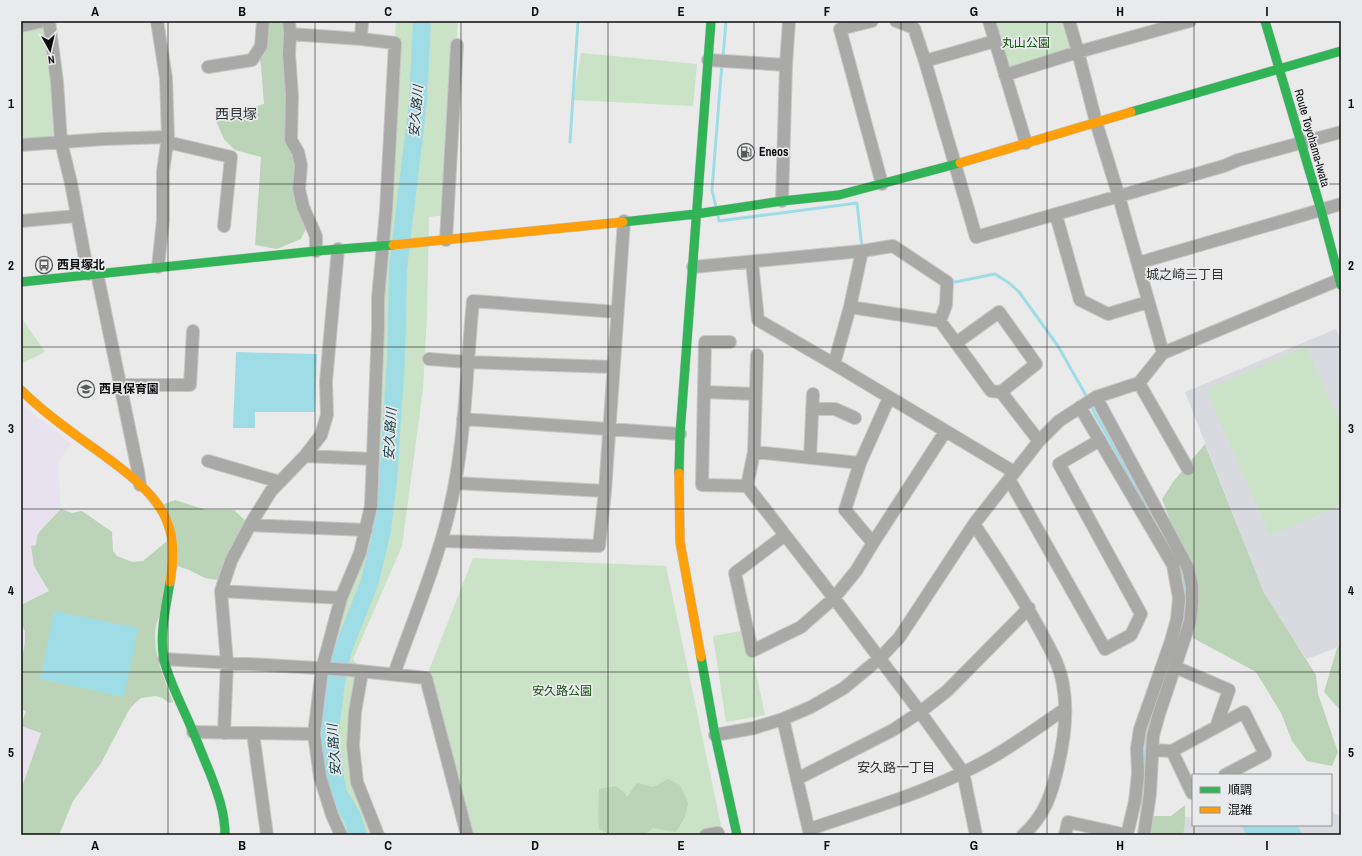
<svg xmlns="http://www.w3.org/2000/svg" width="1362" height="856" viewBox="0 0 1362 856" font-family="'Archivo Narrow','Noto Sans JP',sans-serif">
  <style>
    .built { fill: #d9dadf }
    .industrial { fill: #e7e2ee }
    .green { fill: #cae2c6 }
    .forest { fill: #bbd4b7 }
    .water { fill: #9fdde6 }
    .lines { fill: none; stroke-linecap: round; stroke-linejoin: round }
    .stream { stroke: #9fdde6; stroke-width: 3 }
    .river { stroke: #9fdde6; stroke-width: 18 }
    .street-casing { stroke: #c6c6c7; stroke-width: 14 }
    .fast-casing { stroke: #c6c6c7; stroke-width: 10 }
    .slow-casing { stroke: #c6c6c7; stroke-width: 10 }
    .street { stroke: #a9a9a8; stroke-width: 12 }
    .fast { stroke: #30b455; stroke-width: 9 }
    .slow { stroke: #ff9f0a; stroke-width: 9 }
    .grid { fill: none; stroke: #0c0c0d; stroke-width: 1; stroke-opacity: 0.55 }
    .labels { text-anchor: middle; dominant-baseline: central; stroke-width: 3.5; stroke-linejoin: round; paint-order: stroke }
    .park-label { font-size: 12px; fill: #13510b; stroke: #e9eaeb }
    .street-label { font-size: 12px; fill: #0c0c0d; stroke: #e9eaeb }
    .poi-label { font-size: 12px; font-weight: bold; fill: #0c0c0d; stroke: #e9eaeb; text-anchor: start }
    .water-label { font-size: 13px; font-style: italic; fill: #123c42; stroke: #e9eaeb }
    .neighbourhood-label { font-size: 13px; fill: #313133; stroke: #e9eaeb }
    .quarter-label { font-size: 14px; fill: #313133; stroke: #e9eaeb }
    .neatline { fill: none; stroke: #0c0c0d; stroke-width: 1.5 }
    .grid-label { font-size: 13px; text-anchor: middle; font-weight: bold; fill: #0c0c0d }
  </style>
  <rect width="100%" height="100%" fill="#eaeaea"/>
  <path class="built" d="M 1336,329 L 1341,342 L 1341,646 L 1307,659 L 1268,603 L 1185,392 Z
    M 1331,811 L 1341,818 L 1341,835 L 1145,835 L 1146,826 L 1155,816 L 1193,817 L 1193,825 L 1331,825 Z"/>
  <path class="industrial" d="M 21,404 L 71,444 L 58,462 L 61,509 L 72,513 L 82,511 L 112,532 L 113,551 L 117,556 L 132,562 L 143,561 L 172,537 L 156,625 L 154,645 L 169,703 L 162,698 L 156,696 L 141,698 L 136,702 L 129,710 L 101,763 L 73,801 L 59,835 L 21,835 Z"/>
  <path class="green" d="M 396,21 L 458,21 L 452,87 L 445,215 L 429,217 L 427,315 L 423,389 L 402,546 L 353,659 L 362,672 L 353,746 L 376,835 L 342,835 L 314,734 L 326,656 L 366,537 Z
    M 995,21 L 1064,21 L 1072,47 L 1069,52 L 1014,69 L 1010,67 Z
    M 49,24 L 58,142 L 21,142 L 21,28 Z
    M 581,53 L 697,64 L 693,106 L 573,100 Z
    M 21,317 L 45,352 L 21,364 Z
    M 1306,347 L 1341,425 L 1341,505 L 1270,535 L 1206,390 Z
    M 473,558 L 666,566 L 722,830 L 698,835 L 467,835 L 426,678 Z
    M 747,630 L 765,715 L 726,722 L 713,636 Z"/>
  <path class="forest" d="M 264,21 L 290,21 L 291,140 L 309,222 L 301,239 L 277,249 L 255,245 L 261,157 L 235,150 L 224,139 L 216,121 L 218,112 L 250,108 L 264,104 L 261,66 L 258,51 Z
    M 1205,444 L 1264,593 L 1316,675 L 1318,694 L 1338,752 L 1332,766 L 1307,761 L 1292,741 L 1281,713 L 1256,672 L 1193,638 L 1186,564 L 1162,499 L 1173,482 Z
    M 175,500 L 206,510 L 234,510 L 250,525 L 224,581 L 205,578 L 189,570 L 178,566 L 156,625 C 152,654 163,675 173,702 L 169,703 L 162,698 L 156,696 L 141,698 L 136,702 L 129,710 L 101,763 L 73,801 L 59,835 L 21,835 L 21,790 L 41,733 L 21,726 L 26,711 L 21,709 L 21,663 L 25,643 L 25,632 L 21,622 L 21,605 L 49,591 L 34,566 L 31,546 L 36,545 L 37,537 L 39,532 L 61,509 L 72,513 L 82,511 L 112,532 L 113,551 L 117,556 L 132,562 L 143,561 L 172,537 L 159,506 Z
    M 1341,645 L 1341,711 L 1324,692 L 1337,648 Z
    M 668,779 L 680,785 L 688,803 L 685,817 L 676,832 L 653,828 L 644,835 L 610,835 L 599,829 C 597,816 599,803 599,789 L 616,786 L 625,793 L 627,797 L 637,783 L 653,787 Z
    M 1185,805 L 1185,823 L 1183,835 L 1147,835 L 1148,816 L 1171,816 Z"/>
  <path class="water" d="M 236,352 L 317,354 L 315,412 L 255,412 L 255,428 L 233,428 Z
    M 54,611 L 138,628 L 124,697 L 40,679 Z
    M 1241,825 L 1297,825 L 1303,835 L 1246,835 Z"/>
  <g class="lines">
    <path class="stream" d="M 723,58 L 726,21
      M 570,142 L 578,21
      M 716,207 L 712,190 L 722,63
      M 718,216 L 719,221 L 857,203 L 862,248
      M 949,279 L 955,282 L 995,274 L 1009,283 L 1019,292 L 1058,346 L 1088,399
      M 1090,404 L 1095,414 L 1169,546
      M 1179,563 L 1184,578 L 1186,600
      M 1138,835 C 1141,821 1143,806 1144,792 C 1146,766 1143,743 1152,718"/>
    <path class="river" d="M 358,835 L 352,817 L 338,793 L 332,760 L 330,744 L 331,721 L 336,683 L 342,652 L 370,581 L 382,530 L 388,481 L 396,359 L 398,268 L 418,102 L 422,21"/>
    <g class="street-casing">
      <path id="street" d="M 49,21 L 57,82 L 61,142 L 71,183 L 88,274
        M 157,21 L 166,78 L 168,137 L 163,171 L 163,220 L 158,267
        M 289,21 L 290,34 L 361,39 L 395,43 L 386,211 L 378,298 L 378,328 L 371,506 L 360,553 L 341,598 L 322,669 L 314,734 L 320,777 L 332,815 L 341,835
        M 872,21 L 840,29 L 882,184
        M 896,21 L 914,28 L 925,61 L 976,237 L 1224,166 L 1238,160 L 1341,132
        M 989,21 L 1026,143
        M 1069,21 L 1078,52 L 1096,122 L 1119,197 L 1163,353
        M 21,26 L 44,21
        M 290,34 L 289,54 L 292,95 L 291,140 L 298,152 L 301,165 L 299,189 L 303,207 L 316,236 L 316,251
        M 361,39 L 362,21
        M 708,60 L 786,65
        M 925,61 L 995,41
        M 208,67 L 252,60 L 261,46 L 263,21
        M 1005,75 L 1078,52 L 1190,21
        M 167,142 L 231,157 L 224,226
        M 21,145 L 104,139 L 168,137
        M 782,201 L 786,65 L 789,21
        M 1056,215 L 1080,300 L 1108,314 L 1148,302
        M 21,221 L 76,216
        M 446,240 L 457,45
        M 862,251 L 893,246 L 947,282 L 946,305 L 940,321
        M 752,262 L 758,320 L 834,364 L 1014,472
        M 1138,263 L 1341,204
        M 693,267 L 862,251 L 850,307 L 940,321 L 991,391 L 1001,392 L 1039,441
        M 97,273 L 138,471 L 140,485
        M 730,342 L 705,342 L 702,485 L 747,486 L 834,598 L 920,712 L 963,772 L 976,835
        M 956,343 L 999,312 L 1036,364 L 1001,392
        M 429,359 L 467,362 L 613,367
        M 834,364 L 850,307
        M 1139,383 L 1188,469
        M 121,385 L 190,385 L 193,331
        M 704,392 L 756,394
        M 1096,397 L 1188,568 L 1192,586 L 1192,603 L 1190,622 L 1159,714 L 1153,736 L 1150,794 L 1144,835
        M 1080,407 L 1173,565 L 1179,598 L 1177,619 L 1171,641 L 1140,729 L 1137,748 L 1138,774 L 1135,801 L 1127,835
        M 812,409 L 835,409 L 855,418
        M 463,419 L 680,434
        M 754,452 L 860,463
        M 305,456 L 373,459
        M 810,458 L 813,394
        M 208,461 L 280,482
        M 1009,479 L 1105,649 L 1131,635 L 1141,614 L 1059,464 L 1100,440
        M 455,483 L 605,491
        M 747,486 L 754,452 L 757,355
        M 974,524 C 997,559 1021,594 1041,632 C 1050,649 1060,665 1063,685 C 1068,711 1064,741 1058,766 C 1052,793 1045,816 1023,835
        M 250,525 L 366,530
        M 785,535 L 735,573 L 752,651 L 801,627 L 834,598 L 856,571 L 873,543 L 845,510 L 860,463 L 889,398
        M 441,541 L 599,546 L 605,491 L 624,221
        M 873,543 L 945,432
        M 221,591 L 341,598
        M 164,659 L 350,670 L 426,678 L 467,835
        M 1175,667 L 1229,690 L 1216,727
        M 362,672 L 355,712 L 353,746 L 357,782 L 378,835
        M 394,674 C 416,612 444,547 455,483 C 466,423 467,361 473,301 L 617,312
        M 783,719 L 810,835
        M 193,732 L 314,734
        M 224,733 L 227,663 L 221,591 L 231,561 L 250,525 L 271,491 L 305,456 L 321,435 L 327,415 L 326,381 L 338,249
        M 253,733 L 267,835
        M 715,735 L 754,728 L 783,719 L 811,707 L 844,688 L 880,658 L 899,638 L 974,524 L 1039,441 L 1059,421 L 1096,397 L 1139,383 L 1163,353 L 1341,279
        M 1152,750 L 1172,751 L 1244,712 L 1265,754 L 1225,775
        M 1172,751 L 1192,793 L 1193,792
        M 797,779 L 893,730 L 920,712 L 947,691 L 1029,608
        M 810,829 C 871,808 935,790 991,758 C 1017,743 1041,725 1065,709
        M 706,835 L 718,833 L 718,835
        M 1065,835 L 1068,822 L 1127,835"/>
    </g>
    <g class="fast-casing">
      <path id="fast" d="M 1265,21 L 1321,210 L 1341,285
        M 1131,112 L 1341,51
        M 623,222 L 696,214 L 782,201 L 839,195 L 960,163
        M 21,282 L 316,251 L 393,245
        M 679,473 L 680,434 L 711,21
        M 170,582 C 166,607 159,635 164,660 C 168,677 176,693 183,709 C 193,730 201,752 210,773 C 218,794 225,813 225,835
        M 701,657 L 715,735 L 737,835"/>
    </g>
    <g class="slow-casing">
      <path id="slow" d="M 960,163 L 1131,112
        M 393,245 L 623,222
        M 21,390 C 37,406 55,420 73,433 C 103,456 156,487 168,524 C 175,543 173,563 170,582
        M 679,473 L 680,542 L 701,657"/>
    </g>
    <use href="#street" class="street"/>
    <use href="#fast" class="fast"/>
    <use href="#slow" class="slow"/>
  </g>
  <path class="grid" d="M 168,21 L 168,835M 315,21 L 315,835M 461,21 L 461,835M 608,21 L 608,835M 754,21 L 754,835M 901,21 L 901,835M 1047,21 L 1047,835M 1194,21 L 1194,775M 21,184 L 1341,184M 21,347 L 1341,347M 21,509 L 1341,509M 21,672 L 1341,672M 1194,825 L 1194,835"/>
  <defs>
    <g id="fuel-ring" transform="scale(0.9)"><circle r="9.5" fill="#e9eaeb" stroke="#5a5a5a" stroke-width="1.5"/><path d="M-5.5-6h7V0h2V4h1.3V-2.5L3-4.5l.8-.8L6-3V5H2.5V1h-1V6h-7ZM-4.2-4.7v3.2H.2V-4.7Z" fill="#5a5a5a"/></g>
    <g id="bus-ring" transform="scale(0.9)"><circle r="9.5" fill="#e9eaeb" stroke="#5a5a5a" stroke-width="1.5"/><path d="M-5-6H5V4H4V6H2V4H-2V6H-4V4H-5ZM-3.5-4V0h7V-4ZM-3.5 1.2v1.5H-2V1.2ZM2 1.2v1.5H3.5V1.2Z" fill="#5a5a5a"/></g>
    <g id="school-ring" transform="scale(0.9)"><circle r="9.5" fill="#e9eaeb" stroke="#5a5a5a" stroke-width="1.5"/><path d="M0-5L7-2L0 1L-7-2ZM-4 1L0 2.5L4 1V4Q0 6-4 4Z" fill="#5a5a5a"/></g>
  </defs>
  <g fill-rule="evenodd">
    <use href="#fuel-ring" x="746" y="152"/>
    <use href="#bus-ring" x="44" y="265"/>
    <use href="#school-ring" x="86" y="389"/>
  </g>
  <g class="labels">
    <g class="park-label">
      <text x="1026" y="43">丸山公園</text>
      <text x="562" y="691">安久路公園</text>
    </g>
    <g class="street-label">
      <text transform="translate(1312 138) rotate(74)">Route Toyohama-Iwata</text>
    </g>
    <g class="poi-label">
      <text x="759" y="152">Eneos</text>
      <text x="57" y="265">西貝塚北</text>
      <text x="99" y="389">西貝保育園</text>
    </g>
    <g class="water-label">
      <text transform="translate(416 111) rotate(-85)">安久路川</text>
      <text transform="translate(390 434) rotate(-87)">安久路川</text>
      <text transform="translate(334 750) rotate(-94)">安久路川</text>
    </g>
    <g class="neighbourhood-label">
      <text x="1185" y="274">城之崎三丁目</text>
      <text x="896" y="767">安久路一丁目</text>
    </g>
    <g class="quarter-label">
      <text x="236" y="114">西貝塚</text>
    </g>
  </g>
  <rect width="1362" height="856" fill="none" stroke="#e9eaeb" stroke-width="44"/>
  <rect x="1192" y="774" width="140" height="52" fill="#e9eaeb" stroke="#919192"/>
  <rect x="1200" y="787" width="20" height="6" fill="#30b455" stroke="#919192"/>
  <text x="1228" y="794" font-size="12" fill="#0c0c0d">順調</text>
  <rect x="1200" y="807" width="20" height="6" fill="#ff9f0a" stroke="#919192"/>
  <text x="1228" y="814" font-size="12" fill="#0c0c0d">混雑</text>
  <g transform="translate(50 50) rotate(172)" stroke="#e9eaeb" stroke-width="3" paint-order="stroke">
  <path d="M0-3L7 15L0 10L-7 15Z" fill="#0c0c0d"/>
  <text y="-6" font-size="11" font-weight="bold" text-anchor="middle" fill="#0c0c0d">N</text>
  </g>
  <rect x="22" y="22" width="1318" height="812" class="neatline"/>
  <g class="grid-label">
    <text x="95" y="16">A</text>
    <text x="242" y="16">B</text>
    <text x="388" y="16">C</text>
    <text x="535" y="16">D</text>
    <text x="681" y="16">E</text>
    <text x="827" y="16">F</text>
    <text x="974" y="16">G</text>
    <text x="1120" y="16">H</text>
    <text x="1267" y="16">I</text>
    <text x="11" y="108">1</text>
    <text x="1351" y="108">1</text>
    <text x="11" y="270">2</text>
    <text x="1351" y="270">2</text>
    <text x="11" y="433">3</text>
    <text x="1351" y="433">3</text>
    <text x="11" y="595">4</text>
    <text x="1351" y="595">4</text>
    <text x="11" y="757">5</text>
    <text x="1351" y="757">5</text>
    <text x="95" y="850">A</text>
    <text x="242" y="850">B</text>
    <text x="388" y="850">C</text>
    <text x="535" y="850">D</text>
    <text x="681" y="850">E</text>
    <text x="827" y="850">F</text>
    <text x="974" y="850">G</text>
    <text x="1120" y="850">H</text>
    <text x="1267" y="850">I</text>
  </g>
</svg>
